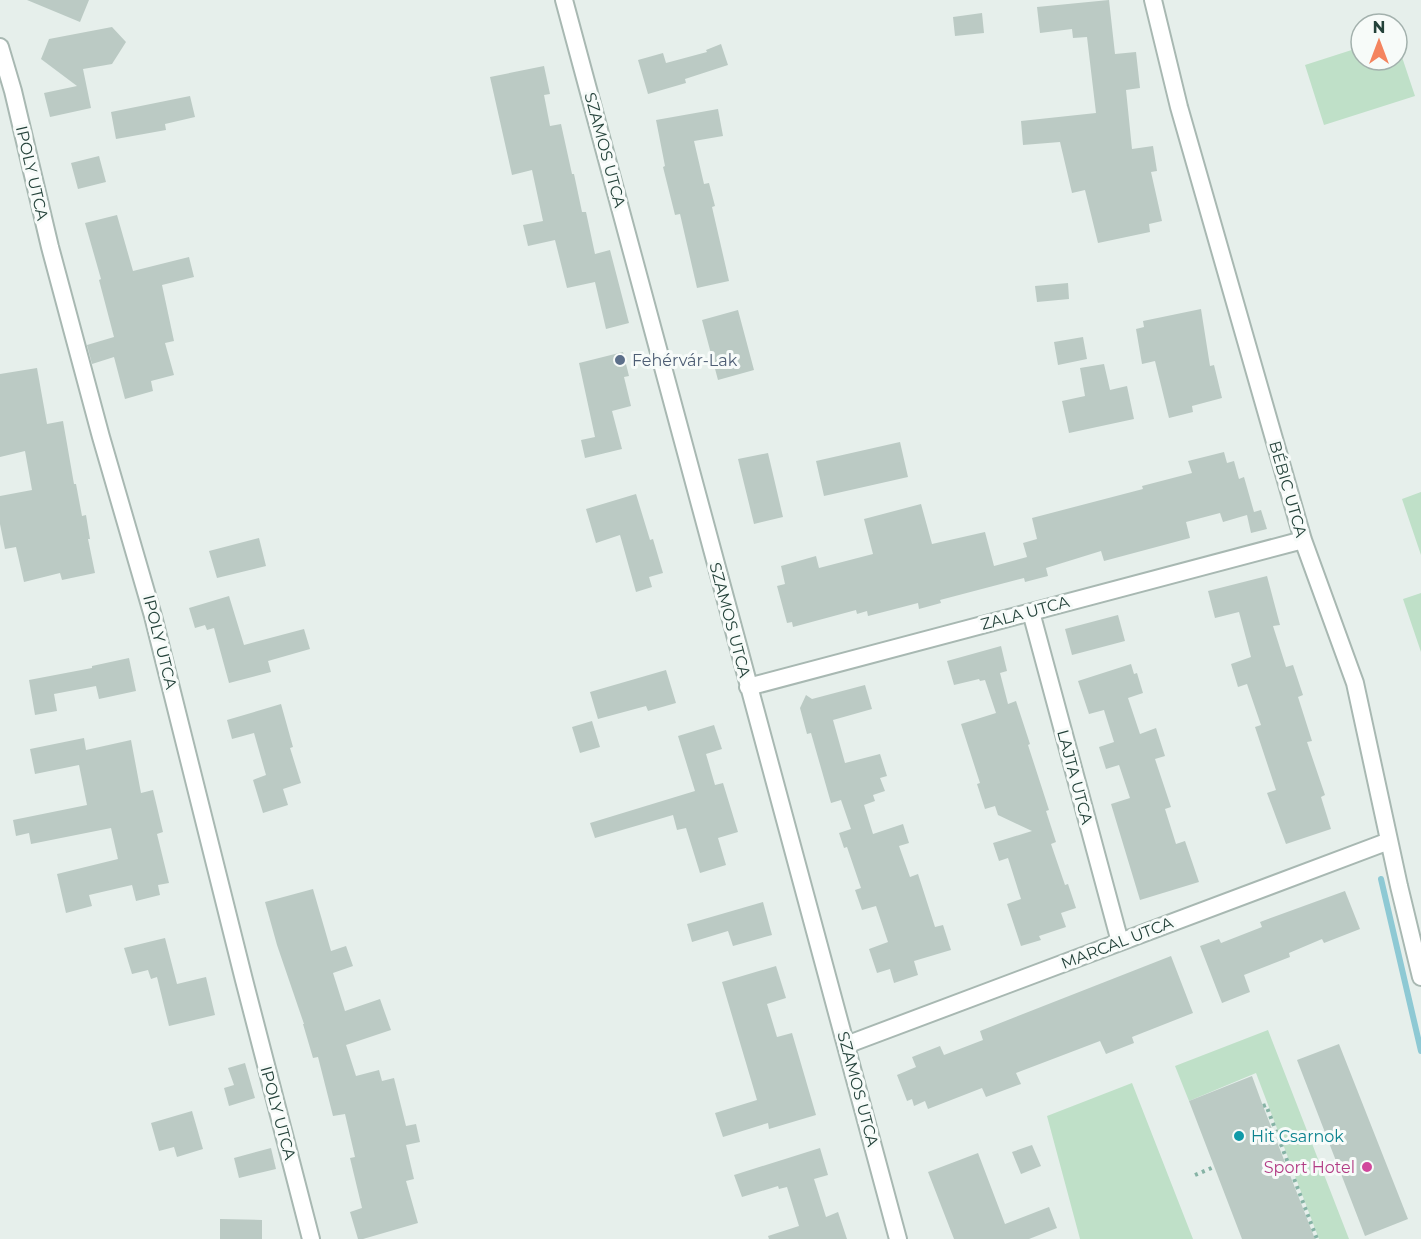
<svg xmlns="http://www.w3.org/2000/svg" width="1421" height="1239" viewBox="0 0 1421 1239" font-family="Montserrat,sans-serif">
  <style>
    .green { fill: #bfe0c8 }
    .lines { fill: none; stroke-linecap: round; stroke-linejoin: round }
    .stream { stroke: #8ec9d4; stroke-width: 6 }
    .building { fill: #bbcac4 }
    .minor-casing { stroke: #a8b8b2; stroke-width: 20 }
    .path { stroke: #86b3a5; stroke-width: 4; stroke-dasharray: 3 4.5; stroke-linecap: butt }
    .minor { stroke: #fff; stroke-width: 16 }
    .service-dot { fill: #5c6f8a; stroke: #f7fbf9; stroke-width: 2 }
    .culture-dot { fill: #0f9aa8; stroke: #f7fbf9; stroke-width: 2 }
    .hotel-dot { fill: #d1479c; stroke: #f7fbf9; stroke-width: 2 }
    .labels { text-anchor: middle; dominant-baseline: central; stroke-width: 6; stroke-linejoin: round; paint-order: stroke }
    .street-label { font-size: 16px; fill: #24423a; stroke: #f7fbf9 }
    .service-label { font-size: 16px; fill: #4e5e75; stroke: #f7fbf9; text-anchor: start }
    .culture-label { font-size: 16px; fill: #0d838f; stroke: #f7fbf9; text-anchor: start }
    .hotel-label { font-size: 16px; fill: #b23c85; stroke: #f7fbf9; text-anchor: end }
  </style>
  <rect width="100%" height="100%" fill="#e6efeb"/>
  <path class="green" d="M 1397,42 L 1415,96 L 1324,125 L 1305,65 L 1361,47 L 1361,60 L 1397,60 Z
    M 1421,492 L 1421,555 L 1402,499 Z
    M 1421,593 L 1421,652 L 1403,599 Z
    M 1268,1030 L 1349,1239 L 1319,1239 L 1256,1073 L 1189,1101 L 1175,1066 Z
    M 1132,1083 L 1193,1239 L 1080,1239 L 1047,1116 Z"/>
  <g class="lines">
    <path class="stream" d="M 1381,879 L 1421,1051"/>
  </g>
  <path class="building" d="M 27,0 L 89,0 L 80,22 Z
    M 1109,0 L 1115,54 L 1136,52 L 1140,88 L 1126,90 L 1132,149 L 1153,146 L 1157,171 L 1151,172 L 1162,221 L 1149,224 L 1150,232 L 1098,243 L 1085,190 L 1072,193 L 1060,142 L 1023,145 L 1021,121 L 1096,113 L 1087,37 L 1073,38 L 1072,29 L 1040,33 L 1037,7 Z
    M 982,13 L 984,33 L 955,36 L 953,17 Z
    M 112,27 L 126,42 L 112,64 L 83,69 L 91,108 L 50,117 L 44,93 L 77,86 L 41,59 L 49,39 Z
    M 721,44 L 728,65 L 685,79 L 686,83 L 648,94 L 638,60 L 663,53 L 666,63 L 707,52 L 706,50 Z
    M 544,66 L 550,94 L 544,95 L 550,126 L 561,124 L 572,174 L 574,174 L 582,212 L 586,212 L 595,254 L 610,250 L 629,323 L 606,329 L 595,282 L 567,288 L 555,240 L 528,246 L 523,225 L 543,221 L 532,170 L 512,175 L 490,77 Z
    M 190,96 L 195,117 L 165,124 L 166,130 L 116,139 L 111,112 Z
    M 718,109 L 723,136 L 694,141 L 704,184 L 709,183 L 715,206 L 712,207 L 729,281 L 697,288 L 680,214 L 675,215 L 663,167 L 665,166 L 656,120 Z
    M 99,156 L 106,182 L 78,189 L 71,163 Z
    M 117,215 L 133,271 L 189,257 L 194,277 L 162,285 L 174,341 L 165,343 L 174,375 L 151,381 L 153,391 L 125,399 L 114,357 L 92,364 L 87,345 L 114,337 L 99,280 L 101,279 L 85,223 Z
    M 1068,283 L 1069,299 L 1037,302 L 1035,286 Z
    M 1201,309 L 1210,366 L 1214,365 L 1222,398 L 1192,406 L 1193,412 L 1169,418 L 1155,361 L 1142,364 L 1136,329 L 1144,327 L 1143,321 Z
    M 738,310 L 754,370 L 718,380 L 702,320 Z
    M 1083,337 L 1087,359 L 1058,365 L 1054,342 Z
    M 623,352 L 629,376 L 624,377 L 631,406 L 612,411 L 622,449 L 585,458 L 581,440 L 595,437 L 579,363 Z
    M 1104,364 L 1110,390 L 1127,386 L 1134,419 L 1069,433 L 1062,401 L 1085,396 L 1080,368 Z
    M 37,368 L 47,424 L 63,421 L 74,484 L 76,484 L 82,516 L 86,515 L 90,539 L 88,539 L 95,573 L 62,580 L 60,573 L 24,582 L 16,547 L 5,549 L 0,524 L 0,496 L 32,490 L 25,451 L 0,457 L 0,374 Z
    M 900,442 L 908,477 L 824,496 L 816,461 Z
    M 1224,452 L 1227,463 L 1234,461 L 1239,479 L 1244,477 L 1254,512 L 1261,510 L 1267,529 L 1251,533 L 1247,515 L 1223,522 L 1220,513 L 1186,522 L 1190,538 L 1104,561 L 1101,551 L 1046,568 L 1048,576 L 1025,582 L 1024,578 L 940,600 L 941,603 L 919,609 L 918,603 L 868,616 L 867,611 L 857,614 L 856,610 L 793,627 L 792,622 L 787,623 L 777,586 L 785,584 L 781,566 L 816,556 L 819,568 L 873,554 L 864,519 L 921,504 L 932,544 L 985,532 L 994,566 L 1027,557 L 1023,543 L 1037,539 L 1032,518 L 1143,489 L 1142,486 L 1192,473 L 1188,461 Z
    M 768,453 L 783,517 L 754,524 L 738,459 Z
    M 636,494 L 650,540 L 653,539 L 663,573 L 649,577 L 652,587 L 636,592 L 620,535 L 596,543 L 586,509 Z
    M 259,538 L 266,566 L 217,578 L 209,551 Z
    M 1267,576 L 1280,625 L 1273,626 L 1286,667 L 1293,665 L 1303,695 L 1298,697 L 1312,741 L 1307,742 L 1325,795 L 1321,797 L 1331,829 L 1286,844 L 1267,793 L 1276,790 L 1255,727 L 1261,725 L 1247,684 L 1238,687 L 1231,664 L 1251,657 L 1239,612 L 1215,618 L 1208,591 Z
    M 229,596 L 244,645 L 304,629 L 310,649 L 268,661 L 271,672 L 229,683 L 214,628 L 207,630 L 205,625 L 195,628 L 189,608 Z
    M 1118,615 L 1125,641 L 1072,655 L 1065,629 Z
    M 1001,646 L 1007,671 L 1000,673 L 1008,704 L 1016,701 L 1030,744 L 1028,745 L 1049,810 L 1046,811 L 1056,842 L 1051,844 L 1065,885 L 1068,884 L 1076,908 L 1061,913 L 1066,927 L 1039,936 L 1041,940 L 1021,946 L 1007,904 L 1021,899 L 1008,858 L 999,861 L 993,843 L 1032,831 L 998,815 L 995,806 L 985,809 L 977,784 L 980,783 L 961,724 L 996,713 L 985,680 L 980,681 L 979,679 L 954,685 L 947,661 Z
    M 129,658 L 136,691 L 99,699 L 96,686 L 54,694 L 57,711 L 35,715 L 29,680 L 92,668 L 92,666 Z
    M 1131,664 L 1134,674 L 1137,673 L 1143,693 L 1128,698 L 1140,734 L 1156,728 L 1165,756 L 1155,759 L 1171,807 L 1165,809 L 1176,844 L 1185,841 L 1199,882 L 1140,900 L 1111,804 L 1130,798 L 1119,765 L 1106,769 L 1099,747 L 1114,742 L 1104,710 L 1089,714 L 1078,681 Z
    M 666,670 L 676,703 L 648,711 L 646,706 L 598,719 L 590,692 Z
    M 865,685 L 872,709 L 833,720 L 845,763 L 880,754 L 887,776 L 880,778 L 885,791 L 873,795 L 875,801 L 864,805 L 873,834 L 903,824 L 909,843 L 899,846 L 910,877 L 918,874 L 935,927 L 943,925 L 951,950 L 914,961 L 918,975 L 894,983 L 890,969 L 877,973 L 869,949 L 888,942 L 876,906 L 862,910 L 855,890 L 861,888 L 847,847 L 844,848 L 839,833 L 851,829 L 841,800 L 831,803 L 811,733 L 807,734 L 800,708 L 806,695 L 812,699 Z
    M 281,704 L 293,747 L 290,748 L 301,783 L 283,789 L 288,805 L 263,813 L 253,780 L 266,775 L 254,733 L 232,739 L 227,720 Z
    M 592,721 L 600,747 L 580,753 L 572,727 Z
    M 714,725 L 722,749 L 706,754 L 715,785 L 723,783 L 738,832 L 718,838 L 726,865 L 700,873 L 686,828 L 677,830 L 673,815 L 595,838 L 590,823 L 695,791 L 678,736 Z
    M 84,738 L 86,750 L 131,740 L 141,793 L 153,790 L 163,832 L 157,834 L 169,883 L 158,885 L 160,895 L 136,901 L 132,885 L 89,895 L 92,906 L 66,913 L 57,874 L 118,859 L 111,828 L 31,844 L 29,833 L 16,836 L 13,820 L 87,805 L 79,765 L 35,774 L 30,749 Z
    M 313,889 L 331,951 L 346,946 L 353,966 L 333,973 L 345,1011 L 380,999 L 391,1030 L 346,1045 L 356,1076 L 379,1070 L 382,1081 L 394,1078 L 406,1126 L 416,1124 L 420,1142 L 406,1145 L 414,1179 L 406,1181 L 418,1223 L 363,1239 L 358,1239 L 350,1212 L 362,1208 L 350,1158 L 355,1157 L 345,1114 L 333,1116 L 318,1057 L 313,1058 L 303,1024 L 304,1024 L 277,945 L 265,902 Z
    M 1345,891 L 1360,929 L 1324,943 L 1322,939 L 1289,953 L 1290,957 L 1244,975 L 1250,992 L 1222,1003 L 1200,946 L 1219,939 L 1221,943 L 1262,927 L 1260,922 Z
    M 763,902 L 772,935 L 733,946 L 728,931 L 692,942 L 687,924 Z
    M 165,938 L 177,984 L 206,977 L 215,1015 L 169,1026 L 157,977 L 151,979 L 148,970 L 132,974 L 124,948 Z
    M 1171,956 L 1193,1013 L 1132,1037 L 1134,1043 L 1106,1054 L 1100,1041 L 1016,1073 L 1021,1084 L 986,1097 L 982,1088 L 928,1109 L 925,1101 L 914,1106 L 912,1099 L 907,1101 L 897,1075 L 916,1067 L 912,1057 L 940,1046 L 944,1055 L 983,1040 L 980,1031 Z
    M 776,966 L 786,998 L 767,1004 L 777,1037 L 792,1033 L 816,1115 L 769,1129 L 768,1123 L 723,1137 L 715,1113 L 757,1100 L 722,982 Z
    M 1339,1044 L 1408,1219 L 1365,1236 L 1297,1060 Z
    M 245,1063 L 255,1098 L 229,1106 L 224,1088 L 234,1085 L 228,1068 Z
    M 1252,1076 L 1263,1106 L 1315,1239 L 1242,1239 L 1189,1101 Z
    M 192,1111 L 203,1149 L 177,1157 L 174,1147 L 159,1151 L 151,1123 Z
    M 1032,1145 L 1041,1166 L 1021,1174 L 1012,1152 Z
    M 271,1148 L 276,1169 L 239,1178 L 234,1158 Z
    M 820,1148 L 828,1175 L 814,1179 L 826,1217 L 838,1212 L 847,1239 L 769,1239 L 768,1236 L 799,1226 L 787,1187 L 779,1189 L 778,1186 L 742,1197 L 734,1175 Z
    M 978,1153 L 1005,1224 L 1049,1207 L 1057,1228 L 1029,1239 L 954,1239 L 928,1172 Z
    M 220,1219 L 262,1220 L 262,1239 L 220,1239 Z"/>
  <g class="lines">
    <g class="minor-casing">
      <path id="minor" d="M 564,0 L 898,1239
        M 1153,0 L 1179,107 L 1303,540 L 1355,683 L 1399,886 L 1421,977
        M 0,47 L 13,91 L 50,247 L 101,437 L 153,616 L 244,980 L 311,1239
        M 1031,612 L 1120,942
        M 748,687 L 1303,540
        M 846,1045 L 1389,841"/>
    </g>
    <path class="path" d="M 1263,1106 L 1266,1105 L 1317,1239
      M 1195,1175 L 1214,1167"/>
    <use href="#minor" class="minor"/>
  </g>
  <circle class="service-dot" cx="620" cy="360" r="6"/>
  <circle class="culture-dot" cx="1239" cy="1136" r="6"/>
  <circle class="hotel-dot" cx="1367" cy="1167" r="6"/>
  <g class="labels">
    <g class="street-label">
      <text transform="translate(605 150) rotate(75)">SZAMOS UTCA</text>
      <text transform="translate(32 173) rotate(77)">IPOLY UTCA</text>
      <text transform="translate(1288 489) rotate(74)">BÉBIC UTCA</text>
      <text transform="translate(1025 613) rotate(-15)">ZALA UTCA</text>
      <text transform="translate(730 620) rotate(75)">SZAMOS UTCA</text>
      <text transform="translate(160 642) rotate(76)">IPOLY UTCA</text>
      <text transform="translate(1075 777) rotate(75)">LAJTA UTCA</text>
      <text transform="translate(1117 943) rotate(-21)">MARCAL UTCA</text>
      <text transform="translate(858 1089) rotate(75)">SZAMOS UTCA</text>
      <text transform="translate(278 1113) rotate(75)">IPOLY UTCA</text>
    </g>
    <g class="service-label">
      <text x="632" y="360">Fehérvár-Lak</text>
    </g>
    <g class="culture-label">
      <text x="1251" y="1136">Hit Csarnok</text>
    </g>
    <g class="hotel-label">
      <text x="1355" y="1167">Sport Hotel</text>
    </g>
  </g>
  <g transform="translate(1379 42)"><circle r="28" fill="#f7fbf9" stroke="#a3b1ad" stroke-width="1.5"/>
  <path d="M0-4.5L10 22L0 15L-10 22Z" fill="#f4845f"/>
  <text y="-9" font-size="16" font-weight="bold" text-anchor="middle" fill="#24423a">N</text>
  </g>
</svg>
